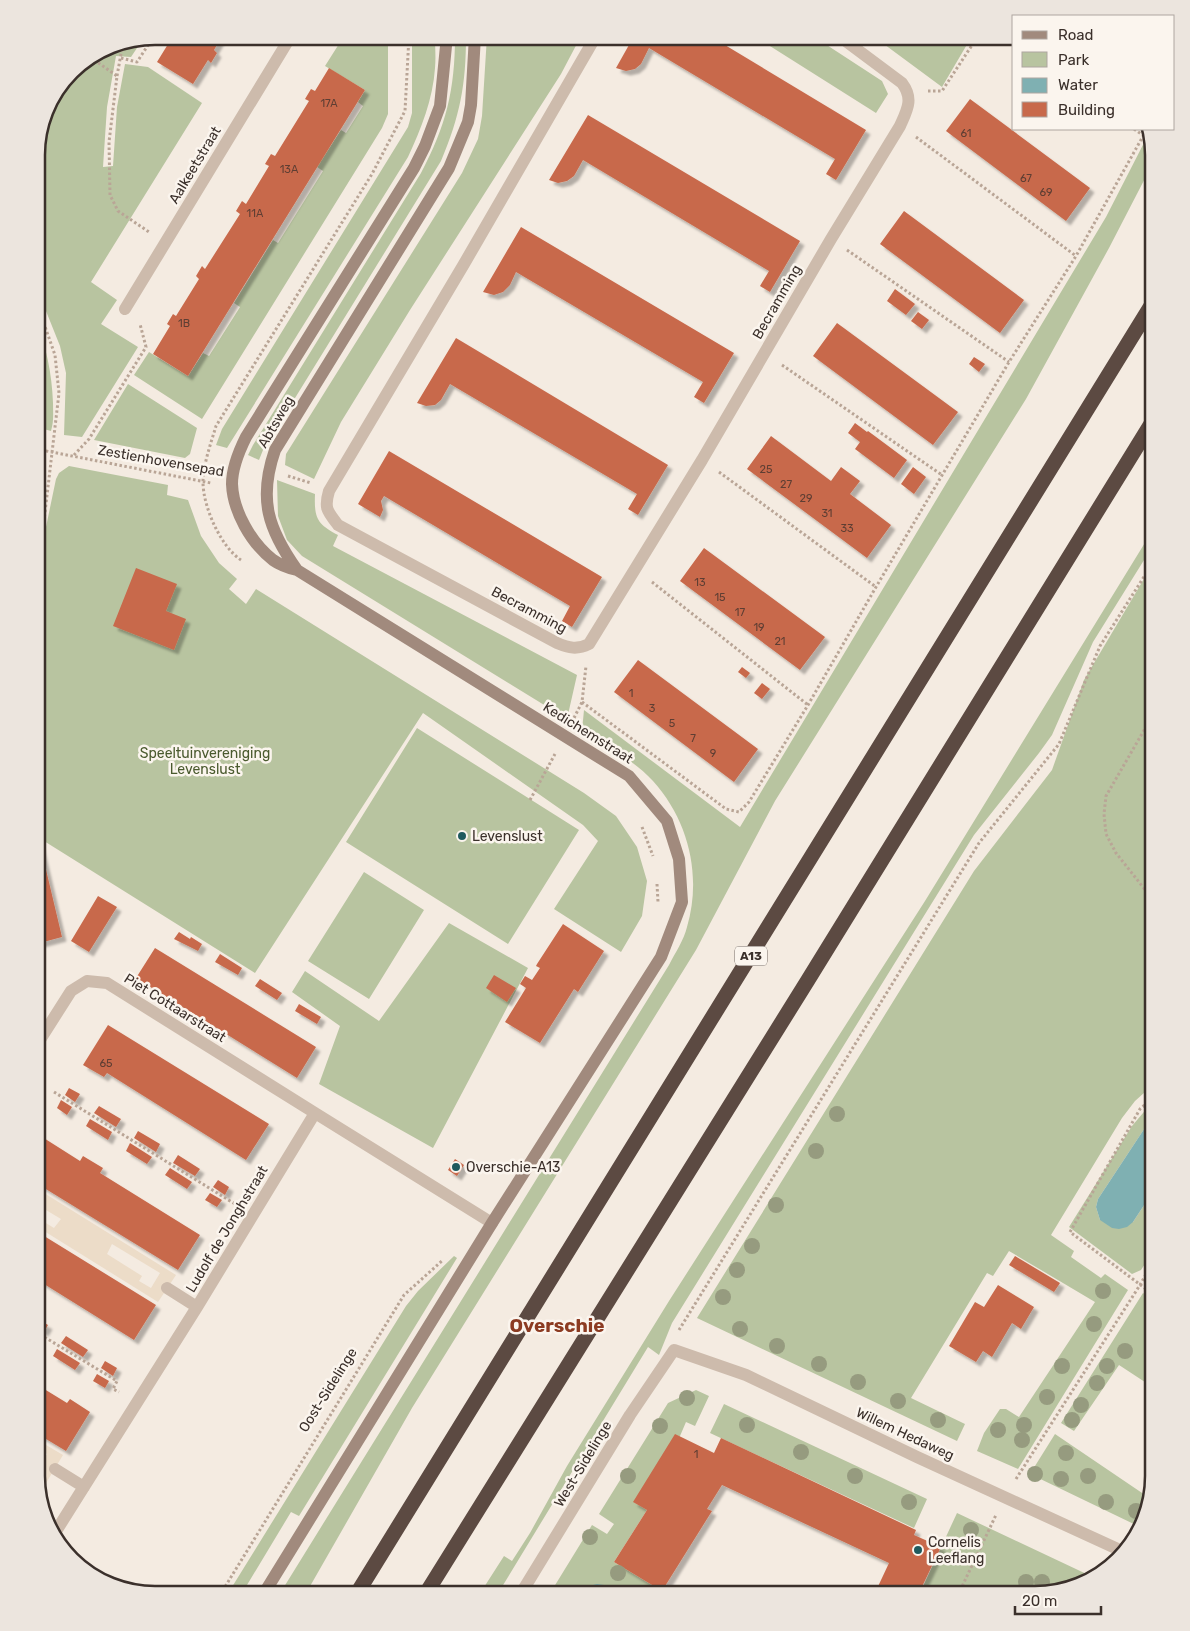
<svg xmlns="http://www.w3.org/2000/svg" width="1190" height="1631" viewBox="0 0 1190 1631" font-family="Rubik,sans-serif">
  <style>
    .green { fill: #b8c4a0 }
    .plaza { fill: #ecdcc8; fill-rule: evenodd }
    .water { fill: #7fb0b2 }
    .building { fill: #c8694b; filter: url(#shadow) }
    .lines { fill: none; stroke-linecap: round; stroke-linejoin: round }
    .path { stroke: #b9a596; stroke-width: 3; stroke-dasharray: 2.5 2.5; stroke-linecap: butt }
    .street { stroke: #cdbbac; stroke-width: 12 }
    .secondary { stroke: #a18a7d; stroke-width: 12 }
    .highway { stroke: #5c4a42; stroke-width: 15 }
    .tree { fill: #969b7f }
    .poi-dot { fill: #1f5a5e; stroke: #fbf5ee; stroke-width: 2 }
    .labels { text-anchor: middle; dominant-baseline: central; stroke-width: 5; stroke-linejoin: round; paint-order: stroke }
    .number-label { font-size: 11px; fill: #5e3e33 }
    .shield { fill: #fbf5ee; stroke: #756b66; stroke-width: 1 }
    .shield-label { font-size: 12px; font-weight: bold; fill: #3b302b }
    .street-label { font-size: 14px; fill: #3b302b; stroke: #fbf5ee }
    .park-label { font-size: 14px; fill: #4a5a2e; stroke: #fbf5ee }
    .poi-label { font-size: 14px; fill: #3b302b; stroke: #fbf5ee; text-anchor: start }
    .district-label { font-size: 19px; font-weight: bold; fill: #8c3b22; stroke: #fbf5ee }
    .rim { fill: none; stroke: #3b302b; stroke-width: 2.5 }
  </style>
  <defs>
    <filter id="shadow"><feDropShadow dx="4.5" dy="4.5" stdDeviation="1" flood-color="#0004"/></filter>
  </defs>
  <rect width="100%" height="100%" fill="#f4ebe1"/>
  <path class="green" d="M 344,36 L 388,36 L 388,114 L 382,128 L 202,419 L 134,375 L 149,352 L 188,376 L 203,353 L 209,356 L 240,307 L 234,303 L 273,240 L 278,243 L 323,171 L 317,167 L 341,130 L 346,133 L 363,106 L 358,102 L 365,90 L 325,66 Z
    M 412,36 L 435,36 C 435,47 436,57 435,68 C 433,99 421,129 408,157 L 227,448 L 216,445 L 222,429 L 408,127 L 412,113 Z
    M 455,36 L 466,36 C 466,85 460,116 441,161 L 263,450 L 259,460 L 248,455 L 253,445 L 421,173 C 446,126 455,90 455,36 Z
    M 487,36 L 581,36 L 561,74 L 410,310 L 341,422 L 314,479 L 285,465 L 286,454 L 462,173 L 478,139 L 482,116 Z
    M 754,36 L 813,36 L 882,81 L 888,94 L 876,113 Z
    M 873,36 L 972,36 L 942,87 Z
    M 143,39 L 131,57 L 116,56 L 107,107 L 103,167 L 113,166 L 117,107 L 125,64 L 148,67 L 202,103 L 91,282 L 117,300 L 101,324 L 138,347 L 82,437 L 64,435 L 66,373 L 60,346 L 36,286 L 37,147 L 48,103 L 76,66 L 110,45 Z
    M 1148,135 L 1154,161 L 1109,248 L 1026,399 L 775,801 L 696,950 L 412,1408 L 305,1595 L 279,1595 L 669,965 C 675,953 684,940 687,927 C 702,876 689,821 653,781 C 634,760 606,746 582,731 L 584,710 L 740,827 L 1106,217 Z
    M 36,318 C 46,347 52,373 53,403 C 53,413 54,421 51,431 L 36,427 Z
    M 128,384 L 197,428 L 190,454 L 185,458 L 94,440 Z
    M 36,458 C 53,472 40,506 36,525 Z
    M 69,466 L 168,485 L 167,495 L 188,500 L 201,536 L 219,563 L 237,579 L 229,589 L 246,604 L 256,589 L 584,793 L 616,816 L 637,847 L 647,881 L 642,916 L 621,952 L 554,909 L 598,841 L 583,825 L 423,713 L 255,973 L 36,836 L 36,575 L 56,479 L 59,473 Z
    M 277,480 L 315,494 C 314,518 317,524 338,535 L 333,546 L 577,675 L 567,719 L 302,556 L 287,540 L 278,516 Z
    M 1154,528 L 1154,544 L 1093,642 L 1052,735 L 1039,753 L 974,835 L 672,1323 L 659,1355 L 648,1347 L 497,1595 L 479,1595 L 504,1556 L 512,1561 L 530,1533 L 567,1466 L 669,1301 L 925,901 Z
    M 1154,562 L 1154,1084 L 1135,1101 L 1122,1118 L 1051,1235 L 1074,1251 L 1071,1257 L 1101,1278 L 1105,1274 L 1128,1290 L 1018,1469 L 977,1451 L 984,1433 L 1000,1409 L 1006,1409 L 1019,1417 L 1095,1302 L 1009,1251 L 993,1276 L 987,1273 L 911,1398 L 965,1424 L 957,1441 L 697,1318 L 974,871 L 1052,770 L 1084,680 Z
    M 417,728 L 579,830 L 508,944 L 346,842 Z
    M 364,872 L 424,910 L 369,999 L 308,961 Z
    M 449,923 L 528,968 L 433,1148 L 319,1084 L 340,1026 L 292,992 L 305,971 L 379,1021 Z
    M 1154,1100 L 1154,1114 L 1098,1199 L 1096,1207 L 1100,1220 L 1133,1222 L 1154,1190 L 1154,1250 L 1141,1270 L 1132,1274 L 1069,1227 L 1132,1126 Z
    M 454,1256 L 457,1258 L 299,1516 L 291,1512 L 241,1595 L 227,1595 L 406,1306 L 418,1291 Z
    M 1143,1293 L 1154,1301 L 1154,1388 L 1119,1365 L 1074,1431 L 1061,1423 Z
    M 696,1390 L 709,1396 L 695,1426 L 686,1422 L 680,1436 L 634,1502 L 647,1510 L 614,1562 L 662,1591 L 664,1587 L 680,1595 L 549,1595 L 592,1525 L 607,1534 L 614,1524 L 599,1514 L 668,1403 Z
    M 724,1404 L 927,1499 L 914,1528 L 710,1433 Z
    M 1055,1434 L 1148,1497 L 1140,1527 L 1030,1474 Z
    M 957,1513 L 1095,1578 L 1035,1595 L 919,1595 Z"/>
  <path class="plaza" d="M 36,1188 L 176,1275 L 158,1302 L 36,1226 L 36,1217 L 54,1228 L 61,1219 L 36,1204 ZM 112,1244 L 160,1273 L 151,1288 L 139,1281 L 142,1276 L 107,1254 Z
    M 36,1439 L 63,1455 L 46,1483 L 36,1476 L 36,1468 L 38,1469 L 47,1454 L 36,1447 Z"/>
  <path class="water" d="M 1154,1114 L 1154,1190 L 1133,1222 L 1127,1227 L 1119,1229 L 1112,1228 L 1100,1220 L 1096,1207 L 1098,1199 Z
    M 597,1584 L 604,1585 L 620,1595 L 582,1595 C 585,1588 591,1585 597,1584 Z"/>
  <path class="building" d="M 173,36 L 222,36 L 214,50 L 217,53 L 211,63 L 208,60 L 193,84 L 157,62 Z
    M 634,36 L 710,36 L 866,130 L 836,180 L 826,174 L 835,159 L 649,48 L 641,64 L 635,69 L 626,71 L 616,68 Z
    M 329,68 L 365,90 L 188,376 L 153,354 L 170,326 L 167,324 L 173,314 L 176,316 L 199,279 L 196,276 L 202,266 L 205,269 L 240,214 L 236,211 L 242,201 L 246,204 L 269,166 L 265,164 L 271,154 L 275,156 L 309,101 L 305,99 L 311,89 L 315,91 Z
    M 970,99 L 1090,188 L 1066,221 L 946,131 Z
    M 588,115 L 800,241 L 770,292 L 760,286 L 769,271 L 583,160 L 574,176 L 567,181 L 558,183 L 549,180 Z
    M 904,211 L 1024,300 L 1000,333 L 880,244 Z
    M 521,227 L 734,353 L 704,403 L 694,397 L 703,382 L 516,272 L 510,285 L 503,292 L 494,295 L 483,292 Z
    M 895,289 L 915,304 L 906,315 L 887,301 Z
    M 918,312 L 929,320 L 922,329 L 911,321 Z
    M 837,323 L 958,412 L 933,445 L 813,356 Z
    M 456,338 L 668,465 L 638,515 L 628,509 L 637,494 L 450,384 L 441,400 L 435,405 L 426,406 L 417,403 Z
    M 974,357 L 985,364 L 979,372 L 969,364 Z
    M 855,423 L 867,432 L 868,431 L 907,460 L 894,478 L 855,449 L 860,442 L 848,433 Z
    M 771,436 L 831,481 L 841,467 L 860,481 L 850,494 L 891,525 L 867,558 L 747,469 Z
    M 389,451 L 602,577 L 572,627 L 562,621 L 570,606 L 384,496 L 381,501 L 383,510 L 380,517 L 358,504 Z
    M 913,467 L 926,477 L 914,494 L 901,484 Z
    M 704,548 L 825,637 L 800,670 L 680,581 Z
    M 136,568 L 177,584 L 166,611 L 186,619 L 174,650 L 113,626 Z
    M 638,660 L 758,749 L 734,782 L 614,692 Z
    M 742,667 L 750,673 L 746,678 L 738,672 Z
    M 762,683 L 770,689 L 762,699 L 754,693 Z
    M 39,840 L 62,937 L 36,944 L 36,841 Z
    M 98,896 L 117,907 L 89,952 L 71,941 Z
    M 563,924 L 604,951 L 578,992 L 574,989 L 540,1043 L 505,1022 L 526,988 L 520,984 L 525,976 L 532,980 L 540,968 L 536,966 L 537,964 Z
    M 179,932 L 190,939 L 191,937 L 202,944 L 198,951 L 174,939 Z
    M 155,948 L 316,1047 L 297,1078 L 136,978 Z
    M 220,954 L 242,968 L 238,975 L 215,962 Z
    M 494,975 L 516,988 L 507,1002 L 486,988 Z
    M 260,979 L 282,993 L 277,1000 L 255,986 Z
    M 299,1004 L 321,1017 L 317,1024 L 295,1011 Z
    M 108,1025 L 269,1124 L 246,1160 L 107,1073 L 104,1077 L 83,1065 Z
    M 69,1088 L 80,1094 L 75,1102 L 65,1095 Z
    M 61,1100 L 72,1107 L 67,1115 L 57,1108 Z
    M 99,1106 L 121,1119 L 116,1127 L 94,1113 Z
    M 90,1119 L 112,1132 L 108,1140 L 86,1126 Z
    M 138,1131 L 160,1144 L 156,1152 L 134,1138 Z
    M 39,1135 L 80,1161 L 83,1156 L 103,1168 L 100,1173 L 200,1235 L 178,1270 L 36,1183 L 36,1140 Z
    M 130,1143 L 152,1157 L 147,1164 L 126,1151 Z
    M 178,1155 L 200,1169 L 195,1176 L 173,1163 Z
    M 455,1159 L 464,1165 L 457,1176 L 448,1170 Z
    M 170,1168 L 192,1182 L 187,1189 L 165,1175 Z
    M 218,1180 L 229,1187 L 225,1195 L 213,1187 Z
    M 210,1193 L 222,1200 L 217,1207 L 205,1200 Z
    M 36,1231 L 156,1305 L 134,1340 L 36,1279 Z
    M 1015,1256 L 1060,1283 L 1054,1292 L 1009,1265 Z
    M 998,1285 L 1034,1307 L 1021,1329 L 1012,1323 L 992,1357 L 983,1351 L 976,1362 L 949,1346 L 975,1302 L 984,1307 Z
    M 36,1318 L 48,1325 L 44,1332 L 36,1328 Z
    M 66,1336 L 88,1350 L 83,1357 L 61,1343 Z
    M 57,1349 L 80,1363 L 75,1370 L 53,1356 Z
    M 105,1361 L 117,1368 L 113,1376 L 101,1368 Z
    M 97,1374 L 109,1381 L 105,1388 L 93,1381 Z
    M 36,1384 L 67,1403 L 70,1399 L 90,1412 L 66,1451 L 36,1433 Z
    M 675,1434 L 714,1453 L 721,1438 L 916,1530 L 914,1535 L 941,1547 L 918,1595 L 874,1595 L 889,1563 L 722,1485 L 707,1509 L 712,1511 L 662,1591 L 614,1562 L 647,1510 L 633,1502 Z"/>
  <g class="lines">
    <path class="path" d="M 1013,36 L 1014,37
      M 90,57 L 117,76 L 109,142 L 110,195 L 118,211 L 149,232
      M 121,58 L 137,62 L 154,36
      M 117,76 L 123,43
      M 928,91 L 942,91 L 978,36
      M 1134,129 L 1144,136
      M 916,137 L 1076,256
      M 847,250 L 1009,362
      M 782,365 L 942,475
      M 36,449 L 211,483
      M 74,455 L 89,439 L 146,347 L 140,324
      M 719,472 L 876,587
      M 288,476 L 311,483
      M 36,551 L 44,521 L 59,393 L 55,355 L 36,301
      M 241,560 C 221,547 203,507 203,482 C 203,465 211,443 216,426 L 372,174 L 405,111 L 409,36
      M 652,582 L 808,705
      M 582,702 L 726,809 L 739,812 L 749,802 L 808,705 L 876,587 L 1009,362 L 1076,256 L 1147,129
      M 574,718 L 582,702 L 586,666
      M 530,800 L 555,754
      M 642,827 L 653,856
      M 657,884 L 658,902
      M 1154,901 L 1116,853 L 1106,834 L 1104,814 L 1106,796 L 1154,713
      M 54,1092 L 235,1204
      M 1154,1295 L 1070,1232 L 1140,1109 L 1154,1097
      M 679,1330 L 979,843 L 1059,744 L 1100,646 L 1154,561
      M 36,1332 L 117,1381 L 113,1389 L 119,1392
      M 1016,1479 L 1140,1285 L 1154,1260
      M 220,1595 L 404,1295 L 443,1260
      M 958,1595 L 996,1515"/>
    <path class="street" d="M 596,36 L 464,264 L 329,491 C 324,508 327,511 338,525 L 557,643 C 569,648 577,650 589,644 L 702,460 L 831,239 L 900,126 C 907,110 914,99 902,83 L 839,36
      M 125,309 L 291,36
      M 36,1046 L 71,991 L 87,981 L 107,983 L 315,1113
      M 36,1084 L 36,1081
      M 167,1288 L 197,1307
      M 55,1469 L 84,1487
      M 53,1536 L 197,1307 L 315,1113 L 492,1223
      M 520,1595 L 630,1415 L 674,1350 L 746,1375 L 917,1457 L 1122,1551"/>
    <path class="secondary" d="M 297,570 C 268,529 258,499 275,450 L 449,168 L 468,122 L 471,105 L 475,36
      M 263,1595 L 492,1223 L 661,957 L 682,902 L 679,859 L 667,821 L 629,776 L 297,570 C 289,568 280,565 273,560 C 251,543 233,511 232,484 C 232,468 239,451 246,437 L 414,168 L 425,146 L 440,106 L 447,36"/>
    <path class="highway" d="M 356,1595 L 1154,301
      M 425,1595 L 808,980 L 1154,419"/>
  </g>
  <g class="tree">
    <circle cx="837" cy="1114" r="8"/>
    <circle cx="816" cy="1151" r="8"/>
    <circle cx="776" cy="1205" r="8"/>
    <circle cx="752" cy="1246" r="8"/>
    <circle cx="737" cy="1270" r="8"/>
    <circle cx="1103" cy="1291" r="8"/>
    <circle cx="723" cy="1297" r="8"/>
    <circle cx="1094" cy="1324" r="8"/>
    <circle cx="740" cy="1329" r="8"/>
    <circle cx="777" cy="1346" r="8"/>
    <circle cx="1125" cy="1351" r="8"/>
    <circle cx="819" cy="1364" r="8"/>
    <circle cx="1062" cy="1366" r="8"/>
    <circle cx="1107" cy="1366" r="8"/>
    <circle cx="858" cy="1382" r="8"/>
    <circle cx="1097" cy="1383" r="8"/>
    <circle cx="1047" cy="1397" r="8"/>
    <circle cx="687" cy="1398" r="8"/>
    <circle cx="898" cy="1401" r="8"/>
    <circle cx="1081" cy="1405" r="8"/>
    <circle cx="938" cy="1420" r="8"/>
    <circle cx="1072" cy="1420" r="8"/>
    <circle cx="747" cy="1425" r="8"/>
    <circle cx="1024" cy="1425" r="8"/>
    <circle cx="660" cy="1426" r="8"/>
    <circle cx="998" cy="1430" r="8"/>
    <circle cx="1022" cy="1440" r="8"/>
    <circle cx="801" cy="1452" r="8"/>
    <circle cx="1066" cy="1453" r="8"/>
    <circle cx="1035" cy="1474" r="8"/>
    <circle cx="628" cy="1476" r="8"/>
    <circle cx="855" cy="1476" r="8"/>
    <circle cx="1088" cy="1476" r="8"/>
    <circle cx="1061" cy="1479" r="8"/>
    <circle cx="909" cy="1502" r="8"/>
    <circle cx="1106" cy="1502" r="8"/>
    <circle cx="1136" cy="1511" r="8"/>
    <circle cx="971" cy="1530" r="8"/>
    <circle cx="590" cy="1537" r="8"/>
    <circle cx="618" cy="1573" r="8"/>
    <circle cx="1026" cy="1582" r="8"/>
    <circle cx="1042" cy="1582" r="8"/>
  </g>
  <g class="poi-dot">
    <circle cx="462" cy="836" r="5"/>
    <circle cx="456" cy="1167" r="5"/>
    <circle cx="918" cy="1550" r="5"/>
  </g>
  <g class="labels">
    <g class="number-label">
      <text x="329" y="103">17A</text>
      <text x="966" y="133">61</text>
      <text x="289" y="169">13A</text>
      <text x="1026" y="178">67</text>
      <text x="1046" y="192">69</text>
      <text x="255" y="213">11A</text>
      <text x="184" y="323">1B</text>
      <text x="766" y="469">25</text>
      <text x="786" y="484">27</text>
      <text x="806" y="498">29</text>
      <text x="827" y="513">31</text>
      <text x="847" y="528">33</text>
      <text x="700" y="582">13</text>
      <text x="720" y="597">15</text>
      <text x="740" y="612">17</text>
      <text x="759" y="627">19</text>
      <text x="780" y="641">21</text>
      <text x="631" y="693">1</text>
      <text x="652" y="708">3</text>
      <text x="672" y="723">5</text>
      <text x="693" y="738">7</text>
      <text x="713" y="753">9</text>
      <text x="106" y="1063">65</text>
      <text x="696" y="1454">1</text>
    </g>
    <rect class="shield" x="735" y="946.5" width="32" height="19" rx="4"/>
    <g class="shield-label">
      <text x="751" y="956">A13</text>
    </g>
    <g class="street-label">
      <text transform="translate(195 165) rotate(-59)">Aalkeetstraat</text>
      <text transform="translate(777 302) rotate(-60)">Becramming</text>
      <text transform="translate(276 422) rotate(-60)">Abtsweg</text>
      <text transform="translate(161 461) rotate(10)">Zestienhovensepad</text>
      <text transform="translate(529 610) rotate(28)">Becramming</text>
      <text transform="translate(588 733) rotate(32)">Kedichemstraat</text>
      <text transform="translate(175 1008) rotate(32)">Piet Cottaarstraat</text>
      <text transform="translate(227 1229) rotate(-59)">Ludolf de Jonghstraat</text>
      <text transform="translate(328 1390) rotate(-58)">Oost-Sidelinge</text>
      <text transform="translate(905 1434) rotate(25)">Willem Hedaweg</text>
      <text transform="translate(583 1464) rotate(-59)">West-Sidelinge</text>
    </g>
    <g class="park-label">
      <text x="205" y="753">Speeltuinvereniging<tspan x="205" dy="16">Levenslust</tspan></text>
    </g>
    <g class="poi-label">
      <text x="472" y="836">Levenslust</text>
      <text x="466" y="1167">Overschie-A13</text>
      <text x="928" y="1542">Cornelis<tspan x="928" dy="16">Leeflang</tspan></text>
    </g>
    <g class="district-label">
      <text x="557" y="1325">Overschie</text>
    </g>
  </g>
  <path d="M0 0H1190V1631H0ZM155 45H1035A110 110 0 0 1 1145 155V1476A110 110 0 0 1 1035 1586H155A110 110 0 0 1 45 1476V155A110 110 0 0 1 155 45Z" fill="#ece5de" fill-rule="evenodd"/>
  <path class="rim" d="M155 45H1035A110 110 0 0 1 1145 155V1476A110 110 0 0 1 1035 1586H155A110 110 0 0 1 45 1476V155A110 110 0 0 1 155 45Z"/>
  <rect x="1012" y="15" width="162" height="115" fill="#fbf5ee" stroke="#aea6a0"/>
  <rect x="1022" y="31" width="25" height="8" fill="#a18a7d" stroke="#aea6a0"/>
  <text x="1058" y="40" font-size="15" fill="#3b302b">Road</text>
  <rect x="1022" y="52" width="25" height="15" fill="#b8c4a0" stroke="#aea6a0"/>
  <text x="1058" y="65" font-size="15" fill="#3b302b">Park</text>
  <rect x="1022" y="78" width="25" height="15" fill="#7fb0b2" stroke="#aea6a0"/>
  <text x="1058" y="90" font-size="15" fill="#3b302b">Water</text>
  <rect x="1022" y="102" width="25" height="15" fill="#c8694b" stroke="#aea6a0"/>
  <text x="1058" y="115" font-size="15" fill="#3b302b">Building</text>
  <path d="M1015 1606v8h86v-8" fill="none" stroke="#3b302b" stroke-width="2.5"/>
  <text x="1022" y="1606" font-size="15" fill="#3b302b" stroke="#fbf5ee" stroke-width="4" paint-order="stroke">20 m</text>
</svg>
